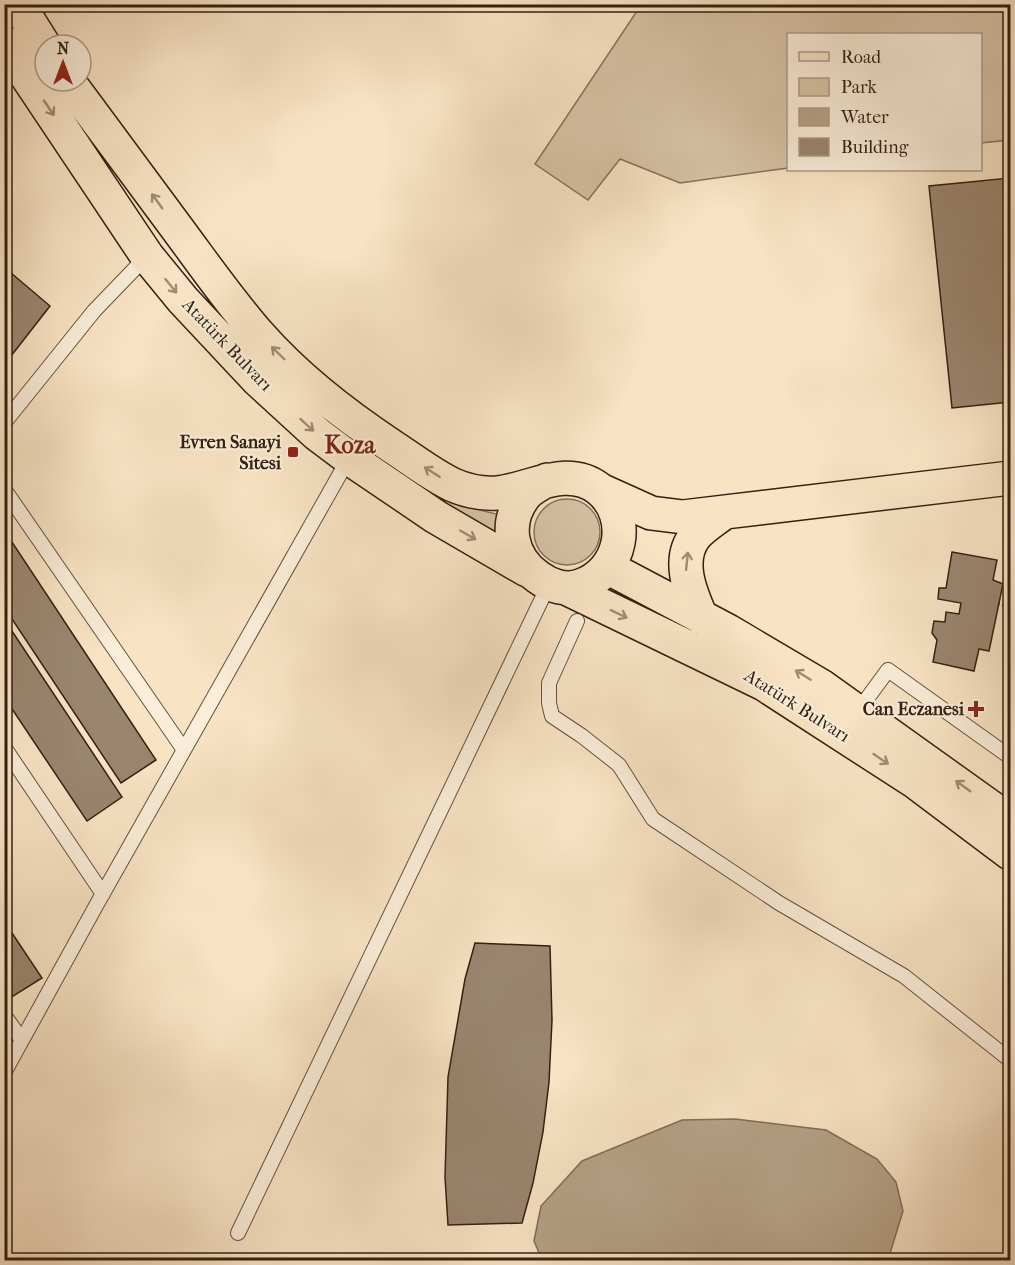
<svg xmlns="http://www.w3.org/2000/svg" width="1015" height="1265" viewBox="0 0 1015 1265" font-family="'IM FELL French Canon',serif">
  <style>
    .green { fill: #d7c2a6; stroke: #86715c; stroke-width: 1.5 }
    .water { fill: #b5a187; stroke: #816d58; stroke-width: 1.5 }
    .building { fill: #9a856f; stroke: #342012; stroke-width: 1.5 }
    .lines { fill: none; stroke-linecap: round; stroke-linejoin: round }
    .lane-casing { stroke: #65513e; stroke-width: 16 }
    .primary-casing { stroke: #342012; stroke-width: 36 }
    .path { stroke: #342012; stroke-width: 4; stroke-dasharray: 1.5 3; stroke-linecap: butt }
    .lane { stroke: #faedd9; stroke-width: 14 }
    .primary { stroke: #f8e3c4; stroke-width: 33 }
    .oneway { stroke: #a08b74 }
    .poi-dot { fill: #8f2418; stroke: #faedd9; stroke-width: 2 }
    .labels { text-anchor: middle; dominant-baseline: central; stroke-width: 4.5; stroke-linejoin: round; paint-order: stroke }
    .street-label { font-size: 18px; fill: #342012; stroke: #faedd9 }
    .poi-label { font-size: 18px; font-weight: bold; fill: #342012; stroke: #faedd9; text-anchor: end }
    .district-label { font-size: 24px; font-weight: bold; fill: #7a1f14; stroke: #faedd9 }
  </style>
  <rect width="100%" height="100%" fill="#f8e3c4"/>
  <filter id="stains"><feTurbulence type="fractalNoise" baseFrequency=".00333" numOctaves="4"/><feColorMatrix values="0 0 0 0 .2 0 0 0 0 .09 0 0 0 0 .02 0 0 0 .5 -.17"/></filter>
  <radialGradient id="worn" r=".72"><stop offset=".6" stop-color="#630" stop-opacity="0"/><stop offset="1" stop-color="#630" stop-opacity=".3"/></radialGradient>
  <path class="green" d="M 641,5 L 1010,5 L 1010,140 L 981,143 L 980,34 L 788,34 L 788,168 L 680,183 L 620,159 L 588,200 L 535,164 Z
    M 293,397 L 472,508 L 500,515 L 497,536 L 365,455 Z
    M534 532a33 33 0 1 1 66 0a33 33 0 1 1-66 0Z"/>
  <path class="water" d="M 735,1119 L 826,1130 L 877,1159 L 896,1182 L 903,1211 L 888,1260 L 542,1260 L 534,1241 L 541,1206 L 582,1161 L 682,1120 Z"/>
  <path class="building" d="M 1010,178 L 1010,402 L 952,408 L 929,186 Z
    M 4,267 L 50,306 L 4,365 Z
    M 4,530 L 156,760 L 121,783 L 4,607 Z
    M 952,552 L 997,560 L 993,580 L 1003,584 L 989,651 L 979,649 L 974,671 L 933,662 L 937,640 L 932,633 L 934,621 L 945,622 L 946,612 L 959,614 L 961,603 L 938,599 L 939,588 L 946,588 Z
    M 4,619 L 122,797 L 87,821 L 4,697 Z
    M 4,921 L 42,978 L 10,998 L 4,989 Z
    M 475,943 L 550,946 L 552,1020 L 549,1082 L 543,1132 L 533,1183 L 522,1223 L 448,1225 L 445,1177 L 448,1077 L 465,979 Z"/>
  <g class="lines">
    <g class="lane-casing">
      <path id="lane" d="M 4,423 L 94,311 L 147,256
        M 4,489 L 184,750
        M 577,621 L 549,683 L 549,703 L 552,716 L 582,736 L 619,765 L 653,819 L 779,903 L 904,976 L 1010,1060
        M 858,711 L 888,670 L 1010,757
        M 4,747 L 103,894
        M 4,1015 L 22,1040
        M 4,1073 L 97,904 L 349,458
        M 238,1233 L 549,584"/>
    </g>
    <g class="primary-casing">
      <path id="primary" d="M 18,4 L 45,47
        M 4,42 L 147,256 L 183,300 L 257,379 L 317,434 L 349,458 L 436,517 L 527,570
        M 68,81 C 105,131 142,181 179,231 C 205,266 230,302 259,335 C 296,377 346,416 393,447 C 413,460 432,475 453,485 C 467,491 482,494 497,493 C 530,490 567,464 599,489 C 633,517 622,572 580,586 C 566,591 550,586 538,577 C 510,557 503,522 526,494 C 532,488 540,484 547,480
        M 600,490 L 651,513 L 683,517 L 1010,478
        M 607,567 L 728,631 L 821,686 L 1010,821
        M 566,588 L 764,684 L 917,783 L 1010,853
        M 701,617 C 690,592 676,559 696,535 C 703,527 714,520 722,514"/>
    </g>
    <path class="path" d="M 998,604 L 1010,606"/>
    <use href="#lane" class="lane"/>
    <use href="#primary" class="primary"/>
  </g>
  <defs><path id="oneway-shaft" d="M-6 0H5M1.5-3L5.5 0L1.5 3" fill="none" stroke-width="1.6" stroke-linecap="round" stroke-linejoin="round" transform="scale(1.5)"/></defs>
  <g class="oneway">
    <use href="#oneway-shaft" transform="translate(49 108) rotate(56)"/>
    <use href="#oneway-shaft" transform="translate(157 201) rotate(-126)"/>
    <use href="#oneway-shaft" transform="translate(171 286) rotate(51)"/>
    <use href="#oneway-shaft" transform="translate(278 353) rotate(-136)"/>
    <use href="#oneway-shaft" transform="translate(307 425) rotate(42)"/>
    <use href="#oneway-shaft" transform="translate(432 472) rotate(-148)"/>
    <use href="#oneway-shaft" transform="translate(468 535) rotate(30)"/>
    <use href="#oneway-shaft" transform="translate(687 561) rotate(-84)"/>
    <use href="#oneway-shaft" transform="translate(619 614) rotate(26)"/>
    <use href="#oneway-shaft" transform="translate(803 675) rotate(-148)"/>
    <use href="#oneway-shaft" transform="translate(881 759) rotate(34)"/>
    <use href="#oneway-shaft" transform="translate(963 786) rotate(-144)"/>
  </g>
  <g class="poi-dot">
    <rect x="287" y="446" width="12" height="12" rx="3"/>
    <path d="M973 700h6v6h6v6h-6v6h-6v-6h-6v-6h6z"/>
  </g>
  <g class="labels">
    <g class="street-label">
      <text transform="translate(227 345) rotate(46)">Atatürk Bulvarı</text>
      <text transform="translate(797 706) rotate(32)">Atatürk Bulvarı</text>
    </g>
    <g class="poi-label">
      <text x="281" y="442">Evren Sanayi<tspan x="281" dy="21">Sitesi</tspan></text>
      <text x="964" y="709">Can Eczanesi</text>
    </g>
    <g class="district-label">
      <text x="350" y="445">Koza</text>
    </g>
  </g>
  <rect width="1015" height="1265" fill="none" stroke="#f8e3c4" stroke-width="24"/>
  <rect x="6" y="6" width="1003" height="1253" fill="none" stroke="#342012" stroke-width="3"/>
  <rect x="12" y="12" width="991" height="1241" fill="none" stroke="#342012" stroke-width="1.5"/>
  <rect x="787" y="33" width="195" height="138" fill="#faedd9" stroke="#ab9b89" stroke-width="1.5"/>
  <rect x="799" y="52" width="30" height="9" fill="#f8e3c4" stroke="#ab9b89" stroke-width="1.5"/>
  <text x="841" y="63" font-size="18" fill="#342012">Road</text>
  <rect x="799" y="78" width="30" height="18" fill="#d7c2a6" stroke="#ab9b89" stroke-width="1.5"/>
  <text x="841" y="93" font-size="18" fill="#342012">Park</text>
  <rect x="799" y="108" width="30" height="18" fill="#b5a187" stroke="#ab9b89" stroke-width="1.5"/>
  <text x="841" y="123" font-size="18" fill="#342012">Water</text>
  <rect x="799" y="138" width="30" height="18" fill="#9a856f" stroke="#ab9b89" stroke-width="1.5"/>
  <text x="841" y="153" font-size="18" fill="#342012">Building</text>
  <g transform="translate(63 63)"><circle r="28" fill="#faedd9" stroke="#ab9b89" stroke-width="1.5"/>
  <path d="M0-4.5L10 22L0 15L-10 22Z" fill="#8f2418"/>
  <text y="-9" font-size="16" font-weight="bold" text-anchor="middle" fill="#342012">N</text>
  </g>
  <rect width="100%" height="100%" filter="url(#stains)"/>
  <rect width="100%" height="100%" fill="url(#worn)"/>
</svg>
